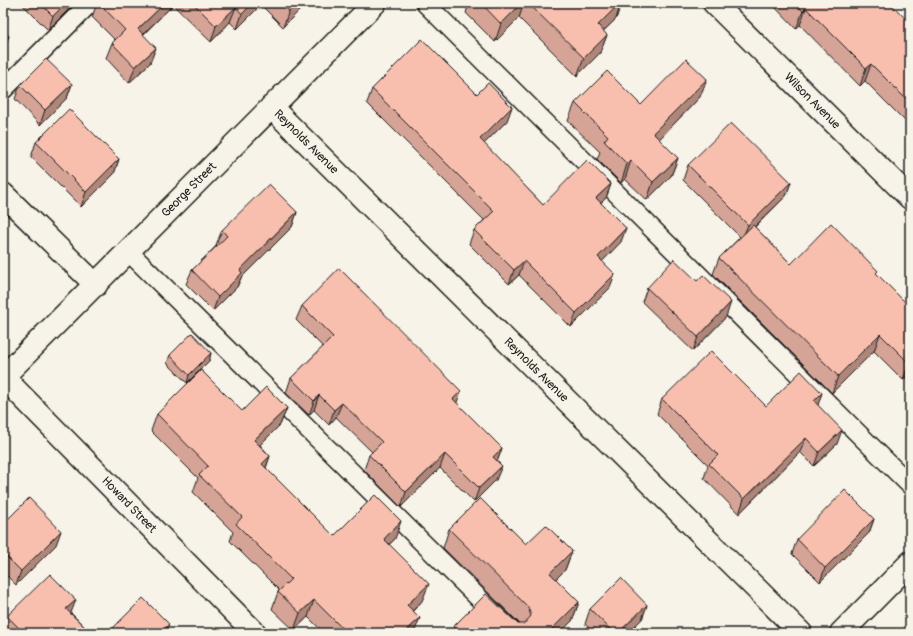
<svg xmlns="http://www.w3.org/2000/svg" width="913" height="636" viewBox="0 0 913 636" font-family="Pangolin,sans-serif">
  <style>
    .lines { fill: none; stroke-linecap: round; stroke-linejoin: round }
    .lane-casing { stroke: #1c1c1c; stroke-width: 21 }
    .street-casing { stroke: #1c1c1c; stroke-width: 25 }
    .lane { stroke: #f7f3e8; stroke-width: 18 }
    .street { stroke: #f7f3e8; stroke-width: 22 }
    .wall { fill: #d5a496; stroke: #1c1c1c }
    .shaded-wall { fill: #ae867a; stroke: #1c1c1c }
    .building { fill: #f8bfaf; stroke: #1c1c1c }
    .labels { text-anchor: middle; dominant-baseline: central; stroke-width: 4; stroke-linejoin: round; paint-order: stroke }
    .street-label { font-size: 12px; fill: #1c1c1c; stroke: #f7f3e8 }
  </style>
  <rect width="100%" height="100%" fill="#f7f3e8"/>
  <filter id="ink" filterUnits="userSpaceOnUse"><feTurbulence type="fractalNoise" baseFrequency=".025" numOctaves="2"/><feDisplacementMap in="SourceGraphic" scale="8" xChannelSelector="R" yChannelSelector="G"/><feConvolveMatrix kernelMatrix="1 2 1 2 8 2 1 2 1" color-interpolation-filters="sRGB"/></filter>
  <g filter="url(#ink)">
    <g class="lines">
      <g class="lane-casing">
        <path id="lane" d="M 425,3 L 910,485
          M 3,90 L 90,3
          M 129,252 L 514,633"/>
      </g>
      <g class="street-casing">
        <path id="street" d="M 714,3 L 910,198
          M 271,107 L 801,633
          M 3,194 L 96,285
          M 3,377 L 375,3
          M 3,377 L 255,633
          M 841,633 L 910,563"/>
      </g>
      <use href="#lane" class="lane"/>
      <use href="#street" class="street"/>
    </g>
    <path class="wall" d="M 22,3 L 73,3 L 71,7 L 48,30 L 22,4 Z
      M 97,3 L 307,3 L 283,27 L 261,5 L 237,29 L 230,22 L 211,42 L 173,5 L 143,35 L 150,63 L 129,83 L 106,58 L 112,43 L 115,40 L 92,17 Z
      M 469,3 L 621,3 L 616,19 L 603,31 L 607,35 L 600,53 L 577,76 L 519,18 L 495,42 L 466,13 Z
      M 771,3 L 890,3 L 908,21 L 910,18 L 910,126 L 865,81 L 860,86 L 800,25 L 796,29 Z
      M 72,84 L 67,98 L 40,125 L 15,99 L 20,85 Z
      M 372,89 L 477,94 L 507,121 L 484,144 L 543,205 L 611,184 L 606,198 L 600,203 L 621,242 L 602,261 L 615,274 L 610,288 L 571,327 L 519,275 L 509,284 L 469,244 L 474,230 L 484,220 L 367,103 Z
      M 700,97 L 659,139 L 678,158 L 671,176 L 647,200 L 625,179 L 621,183 L 597,159 L 600,152 L 568,121 L 575,103 L 641,105 Z
      M 36,142 L 119,159 L 114,174 L 81,207 L 31,157 Z
      M 688,165 L 791,182 L 786,196 L 755,227 L 791,264 L 877,274 L 910,307 L 910,374 L 903,380 L 874,351 L 832,393 L 713,274 L 719,258 L 740,237 L 683,180 Z
      M 297,212 L 292,227 L 241,278 L 237,287 L 213,311 L 186,284 L 192,270 L 217,245 L 216,245 L 222,230 Z
      M 647,288 L 726,317 L 693,351 L 642,302 Z
      M 302,306 L 457,403 L 502,448 L 497,462 L 496,480 L 474,502 L 440,468 L 401,507 L 364,470 L 369,455 L 372,452 L 336,417 L 329,425 L 314,410 L 309,415 L 286,393 L 291,378 L 323,347 L 296,320 Z
      M 211,353 L 209,361 L 187,383 L 167,363 L 170,355 Z
      M 662,399 L 766,406 L 818,405 L 837,444 L 814,466 L 800,452 L 739,514 L 704,478 L 708,465 L 657,414 Z
      M 287,408 L 280,425 L 260,445 L 270,456 L 266,468 L 334,536 L 395,539 L 389,545 L 422,601 L 413,611 L 414,633 L 324,633 L 308,617 L 294,630 L 272,609 L 278,592 L 279,590 L 230,541 L 233,532 L 193,492 L 198,478 L 151,431 L 157,414 L 242,411 Z
      M 874,519 L 869,533 L 820,582 L 792,554 L 797,539 Z
      M 3,524 L 56,545 L 16,585 L 3,572 Z
      M 449,529 L 526,544 L 572,551 L 565,570 L 556,579 L 579,602 L 572,621 L 560,633 L 451,633 L 454,626 L 520,624 L 443,548 Z
      M 647,605 L 642,619 L 628,633 L 594,633 L 585,624 L 590,609 Z
      M 71,613 L 91,633 L 3,633 L 3,628 L 7,616 Z"/>
    <path class="shaded-wall" d="M 66,3 L 73,3 L 71,7 L 48,30 L 53,16 Z
      M 165,3 L 174,3 L 173,5 L 132,45 L 138,29 Z
      M 253,3 L 262,3 L 261,5 L 237,29 L 242,14 Z
      M 297,3 L 307,3 L 283,27 L 289,11 Z
      M 522,3 L 524,3 L 519,18 L 495,42 L 501,24 Z
      M 620,3 L 621,3 L 616,19 L 591,43 L 598,25 Z
      M 236,7 L 230,22 L 211,42 L 216,26 Z
      M 806,8 L 800,25 L 796,29 L 803,11 Z
      M 607,35 L 600,53 L 577,76 L 584,58 Z
      M 9,36 L 3,51 L 3,41 Z
      M 156,48 L 150,63 L 129,83 L 135,67 Z
      M 871,64 L 865,81 L 860,86 L 866,68 Z
      M 707,79 L 700,97 L 647,152 L 653,133 Z
      M 72,84 L 67,98 L 40,125 L 45,110 Z
      M 512,107 L 507,121 L 475,153 L 480,139 Z
      M 678,158 L 671,176 L 647,200 L 653,182 Z
      M 119,159 L 114,174 L 81,207 L 86,192 Z
      M 631,160 L 625,179 L 621,183 L 627,164 Z
      M 791,182 L 786,196 L 742,239 L 748,225 Z
      M 611,184 L 606,198 L 591,212 L 596,198 Z
      M 297,212 L 292,227 L 241,278 L 237,287 L 213,311 L 218,297 L 240,270 Z
      M 626,228 L 621,242 L 593,271 L 598,257 Z
      M 524,261 L 519,275 L 509,284 L 514,270 Z
      M 615,274 L 610,288 L 571,327 L 576,313 Z
      M 731,302 L 726,317 L 693,351 L 698,337 Z
      M 880,334 L 874,351 L 832,393 L 838,376 Z
      M 211,353 L 209,361 L 187,383 L 189,375 Z
      M 909,363 L 910,363 L 910,374 L 903,380 Z
      M 461,391 L 456,405 L 453,399 Z
      M 822,393 L 817,408 L 814,401 Z
      M 319,395 L 314,410 L 309,415 L 314,401 Z
      M 342,403 L 336,417 L 329,425 L 334,410 Z
      M 287,408 L 280,425 L 248,457 L 254,440 Z
      M 842,430 L 837,444 L 814,466 L 819,452 Z
      M 806,438 L 800,452 L 739,514 L 744,499 Z
      M 502,448 L 497,462 L 493,457 Z
      M 445,454 L 440,468 L 401,507 L 406,492 Z
      M 270,456 L 264,473 L 262,464 Z
      M 502,466 L 496,480 L 474,502 L 479,488 Z
      M 874,519 L 869,533 L 820,582 L 825,568 Z
      M 401,521 L 395,539 L 377,556 L 384,539 Z
      M 61,531 L 56,545 L 16,585 L 21,571 Z
      M 572,551 L 565,570 L 543,592 L 550,573 Z
      M 429,584 L 422,601 L 401,623 L 407,605 Z
      M 76,600 L 69,618 L 66,609 Z
      M 314,600 L 308,617 L 294,630 L 300,613 Z
      M 579,602 L 572,621 L 560,633 L 548,633 Z
      M 647,605 L 642,619 L 628,633 L 618,633 Z
      M 420,618 L 414,633 L 404,633 Z
      M 169,624 L 166,633 L 161,633 Z"/>
    <path class="building" d="M 40,3 L 66,3 L 53,16 Z
      M 99,3 L 165,3 L 138,29 L 156,48 L 135,67 L 112,43 L 125,30 Z
      M 193,3 L 253,3 L 242,14 L 236,7 L 216,26 Z
      M 280,3 L 297,3 L 289,11 Z
      M 481,3 L 522,3 L 501,24 Z
      M 528,3 L 620,3 L 598,25 L 607,35 L 584,58 Z
      M 795,3 L 890,3 L 908,21 L 910,18 L 910,103 L 871,64 L 866,68 L 806,8 L 803,11 Z
      M 3,30 L 9,36 L 3,41 Z
      M 422,39 L 477,94 L 488,83 L 512,107 L 480,139 L 543,205 L 587,160 L 611,184 L 596,198 L 626,228 L 598,257 L 615,274 L 576,313 L 524,261 L 514,270 L 474,230 L 494,211 L 372,89 Z
      M 46,59 L 72,84 L 45,110 L 20,85 Z
      M 686,59 L 707,79 L 653,133 L 678,158 L 653,182 L 631,160 L 627,164 L 604,141 L 608,136 L 575,103 L 607,71 L 641,105 Z
      M 69,109 L 119,159 L 86,192 L 36,142 Z
      M 731,123 L 791,182 L 748,225 L 688,165 Z
      M 269,184 L 297,212 L 240,270 L 242,273 L 218,297 L 192,270 L 227,236 L 222,230 Z
      M 831,223 L 878,271 L 876,273 L 910,307 L 910,363 L 909,363 L 880,334 L 838,376 L 719,258 L 753,225 L 791,264 Z
      M 674,259 L 697,281 L 703,275 L 731,302 L 698,337 L 647,288 Z
      M 339,268 L 461,391 L 453,399 L 502,448 L 493,457 L 502,466 L 479,488 L 445,454 L 406,492 L 369,455 L 382,442 L 342,403 L 334,410 L 319,395 L 314,401 L 291,378 L 333,337 L 302,306 Z
      M 192,333 L 211,353 L 189,375 L 170,355 Z
      M 711,351 L 766,406 L 801,371 L 822,393 L 814,401 L 842,430 L 819,452 L 806,438 L 744,499 L 709,464 L 718,455 L 662,399 Z
      M 201,370 L 242,411 L 266,387 L 287,408 L 254,440 L 270,456 L 262,464 L 334,536 L 375,495 L 401,521 L 384,539 L 429,584 L 407,605 L 420,618 L 404,633 L 347,633 L 314,600 L 300,613 L 278,592 L 291,579 L 236,524 L 242,517 L 199,475 L 208,466 L 157,414 Z
      M 845,490 L 874,519 L 825,568 L 797,539 Z
      M 29,498 L 61,531 L 21,571 L 3,553 L 3,524 Z
      M 480,498 L 526,544 L 546,525 L 572,551 L 550,573 L 579,602 L 548,633 L 460,633 L 454,626 L 486,594 L 518,624 L 524,624 L 531,616 L 528,607 L 449,529 Z
      M 50,574 L 76,600 L 66,609 L 91,633 L 24,633 L 7,616 Z
      M 621,578 L 647,605 L 618,633 L 614,633 L 590,609 Z
      M 143,598 L 169,624 L 161,633 L 108,633 Z"/>
  </g>
  <g class="labels">
    <g class="street-label">
      <text transform="translate(812 101) rotate(45)">Wilson Avenue</text>
      <text transform="translate(306 142) rotate(45)">Reynolds Avenue</text>
      <text transform="translate(189 190) rotate(-45)">George Street</text>
      <text transform="translate(536 370) rotate(45)">Reynolds Avenue</text>
      <text transform="translate(129 505) rotate(46)">Howard Street</text>
    </g>
  </g>
  <rect width="913" height="636" fill="none" stroke="#f7f3e8" stroke-width="16"/>
  <rect x="8" y="8" width="897" height="620" fill="none" stroke="#1c1c1c" stroke-width="1.5" filter="url(#ink)"/>
</svg>
